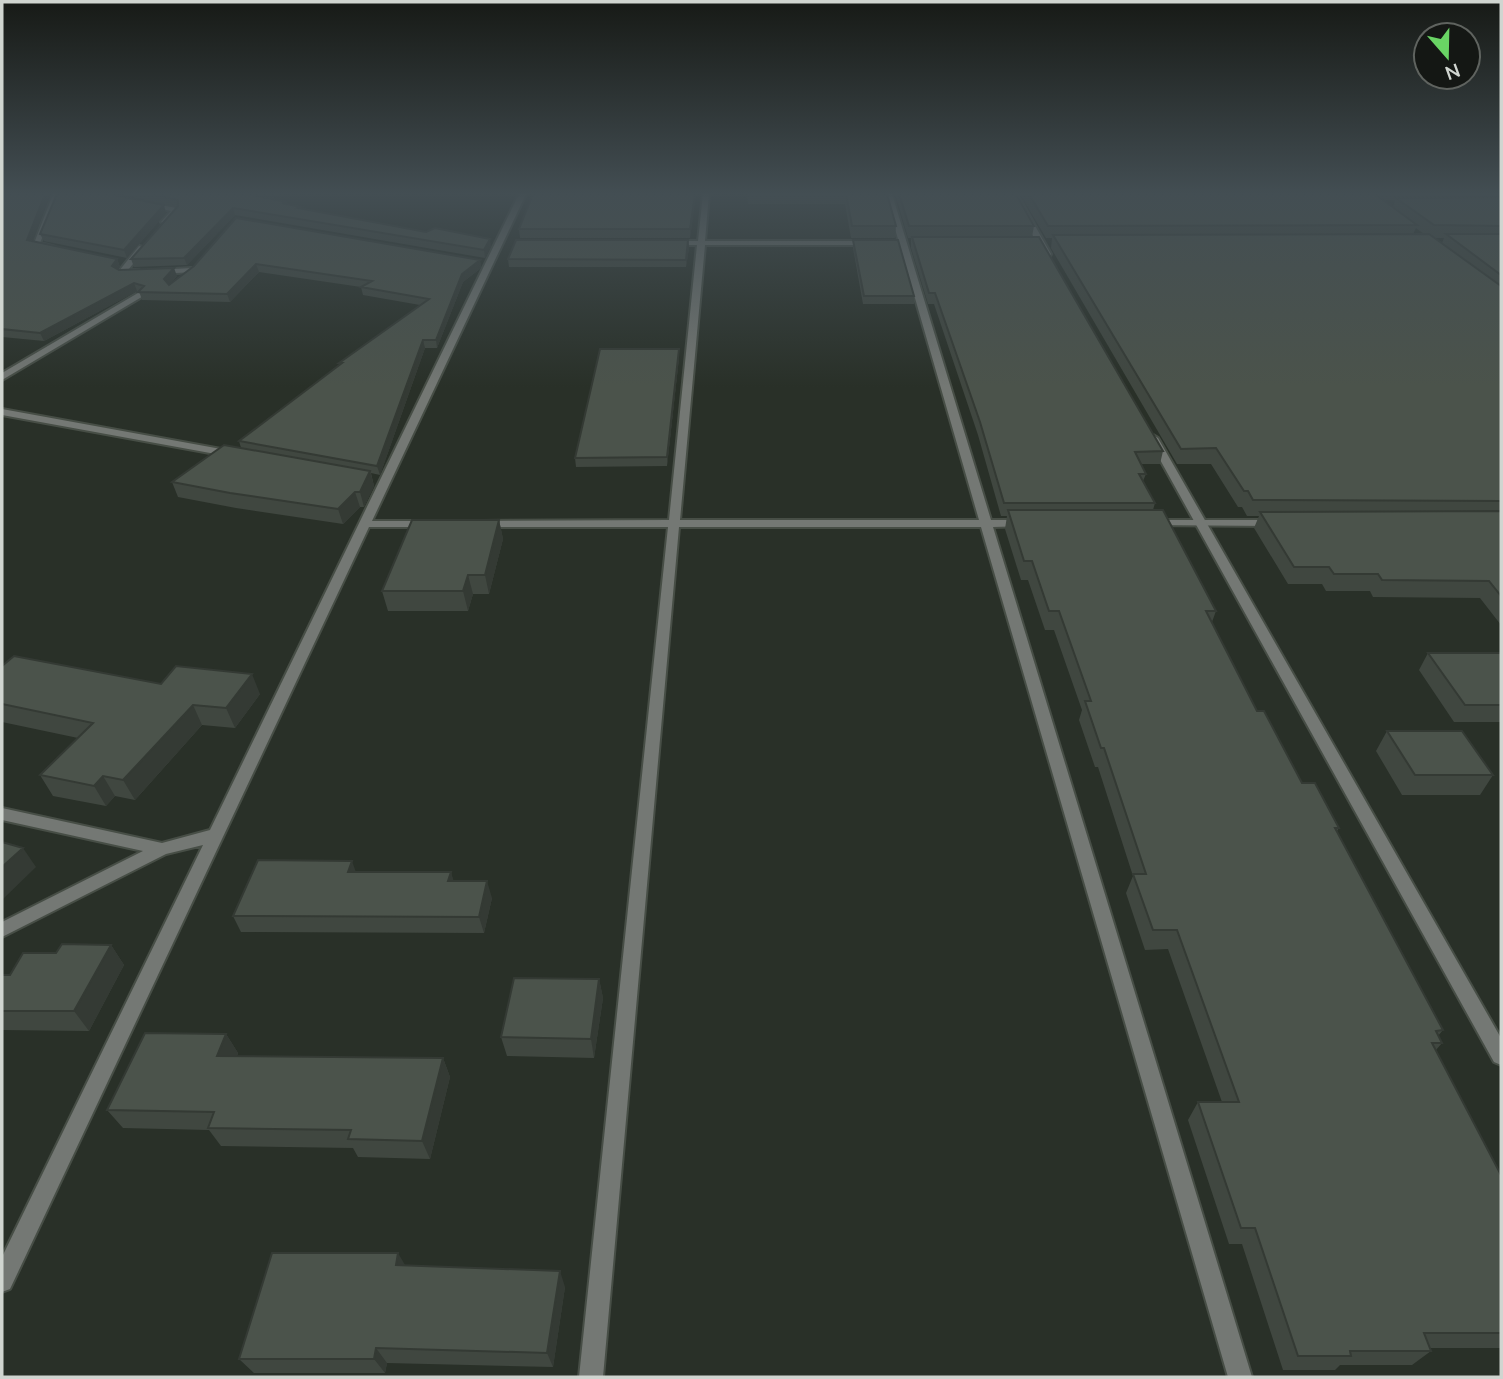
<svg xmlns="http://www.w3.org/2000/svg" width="1503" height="1379" viewBox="0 0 1503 1379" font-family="'Nunito Sans',sans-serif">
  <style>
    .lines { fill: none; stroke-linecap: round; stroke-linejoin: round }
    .minor-casing { stroke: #474e46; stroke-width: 4 }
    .tertiary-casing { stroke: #474e46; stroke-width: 4 }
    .minor { fill: #747874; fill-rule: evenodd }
    .tertiary { fill: #747874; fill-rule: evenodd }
    .wall { fill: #404740; fill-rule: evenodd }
    .shaded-wall { fill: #343a34 }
    .building { fill: #4b534b; stroke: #343a34; stroke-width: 2 }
  </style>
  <rect width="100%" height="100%" fill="#293028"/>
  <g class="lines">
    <g class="minor-casing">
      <path id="minor" d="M 53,194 L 60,194 L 40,243 L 55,247 L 51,249 L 33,246 Z
        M 519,194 L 526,194 L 372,521 L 429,521 L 435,524 L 429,527 L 369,527 L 10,1289 L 2,1292 L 2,1257 L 203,845 L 166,854 L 2,937 L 2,922 L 143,851 L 2,820 L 2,808 L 162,843 L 210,830 Z
        M 703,194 L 709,194 L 705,241 L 871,241 L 875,243 L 871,245 L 705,245 L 680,520 L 979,520 L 885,194 L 892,194 L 991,520 L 1024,520 L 1030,523 L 1024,526 L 993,527 L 1252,1377 L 1228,1377 L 981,527 L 679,527 L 603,1377 L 579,1377 L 668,527 L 481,527 L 475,524 L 481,521 L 669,520 L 697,245 L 671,245 L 667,243 L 671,241 L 698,241 Z
        M 146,202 L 176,208 L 180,210 L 165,224 L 161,222 L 171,211 L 144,205 Z
        M 139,246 L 146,248 L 128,270 L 139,270 L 139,274 L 119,275 L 119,271 Z
        M 192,268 L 196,270 L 195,272 L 156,274 L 152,272 L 156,270 Z
        M 138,293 L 145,295 L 2,380 L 2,373 Z
        M 2,409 L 232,451 L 237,454 L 232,457 L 2,415 Z
        M 1153,520 L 1276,520 L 1282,523 L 1276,526 L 1149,525 L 1149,521 Z"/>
    </g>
    <g class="tertiary-casing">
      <path id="tertiary" d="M 1010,194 L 1017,194 L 1051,254 L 1050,256 L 1043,254 Z
        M 1153,435 L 1158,438 L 1501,1038 L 1501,1065 L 1494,1062 L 1148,438 Z"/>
    </g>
    <use href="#minor" class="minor"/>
    <use href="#tertiary" class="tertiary"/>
  </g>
  <path class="wall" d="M 2,194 L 33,241 L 117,259 L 120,267 L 118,269 L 177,276 L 169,285 L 194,266 L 236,218 L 480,260 L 481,268 L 463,282 L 437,348 L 425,348 L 380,475 L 371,473 L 374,486 L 364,507 L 360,507 L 343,524 L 236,508 L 178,497 L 172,482 L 241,448 L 239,441 L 340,365 L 339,363 L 420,305 L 363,295 L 361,287 L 259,272 L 230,302 L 142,300 L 139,291 L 137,291 L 44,341 L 2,337 Z
    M 120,194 L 281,194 L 270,199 L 287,202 L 287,204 L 301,207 L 301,208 L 491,246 L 485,258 L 235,215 L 187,265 L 134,267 L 131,259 L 177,207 Z
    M 533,194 L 696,194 L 690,238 L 520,238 L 519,229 Z
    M 747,194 L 887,194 L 896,226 L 895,238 L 851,238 L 845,204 L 748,204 Z
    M 895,194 L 1016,194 L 1034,226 L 1032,237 L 1163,451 L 1160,464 L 1141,464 L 1146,474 L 1143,481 L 1155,503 L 1153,510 L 1216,611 L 1212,622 L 1257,711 L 1302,783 L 1339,828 L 1337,831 L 1443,1030 L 1438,1036 L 1442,1043 L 1436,1050 L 1501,1175 L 1501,1348 L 1430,1348 L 1431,1351 L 1412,1365 L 1340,1365 L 1335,1370 L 1283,1370 L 1242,1244 L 1229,1244 L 1188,1120 L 1198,1102 L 1222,1102 L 1168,949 L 1145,950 L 1126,893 L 1133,876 L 1098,767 L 1095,767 L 1079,720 L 1082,710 L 1054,630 L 1045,630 L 1028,580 L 1021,580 L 1005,529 L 1007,516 L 1001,516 L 978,435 L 934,304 L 928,304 L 911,248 L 911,238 L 908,238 Z
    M 1020,194 L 1501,194 L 1501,625 L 1480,598 L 1373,597 L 1370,591 L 1326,591 L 1322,584 L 1288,584 L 1254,528 L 1259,516 L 1247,516 L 1242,507 L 1238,507 L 1211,464 L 1177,464 L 1051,248 L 1052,238 L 1046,238 ZM 1383,200 L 1395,200 L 1393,207 ZM 1416,228 L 1424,234 L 1413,234 ZM 1434,238 L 1444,238 L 1442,243 Z
    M 166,213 L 127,258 L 44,241 L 40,234 Z
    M 688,240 L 689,248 L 686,267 L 509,267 L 508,259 Z
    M 853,240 L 914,296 L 914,304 L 863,304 L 853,248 Z
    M 679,349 L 679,358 L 667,466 L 576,467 L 575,458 Z
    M 499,520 L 503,539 L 489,594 L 473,594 L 468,611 L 388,611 L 382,591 Z
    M 1428,653 L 1501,653 L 1501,722 L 1454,722 L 1419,670 Z
    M 2,666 L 161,684 L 260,694 L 235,728 L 202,725 L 135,800 L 115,796 L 106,806 L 53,796 L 40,775 L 78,738 L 2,722 Z
    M 1387,731 L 1493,775 L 1480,795 L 1402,795 L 1376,751 Z
    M 356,872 L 451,872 L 453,881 L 492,898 L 484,933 L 241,932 L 233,916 Z
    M 111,945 L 124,965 L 89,1031 L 2,1030 L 2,975 L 10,975 L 56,953 Z
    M 599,979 L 603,998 L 594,1058 L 507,1056 L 501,1037 Z
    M 226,1034 L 238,1053 L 237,1056 L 443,1058 L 450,1077 L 430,1159 L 358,1157 L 353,1148 L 221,1146 L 209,1130 L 123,1128 L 107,1110 Z
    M 565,1287 L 553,1367 L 387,1363 L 385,1373 L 254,1373 L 239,1359 Z"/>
  <path class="shaded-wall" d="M 45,194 L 50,194 L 31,247 L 27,240 Z
    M 262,194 L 281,194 L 259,203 L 257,196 Z
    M 695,194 L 696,194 L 690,238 L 690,229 Z
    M 164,205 L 166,213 L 127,258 L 124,250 Z
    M 233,208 L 235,215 L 187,265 L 184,258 Z
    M 490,239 L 491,246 L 485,258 L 484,250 Z
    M 688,240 L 689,248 L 686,267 L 686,260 Z
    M 117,259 L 120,267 L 115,274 L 112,266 Z
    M 480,260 L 481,268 L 463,282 L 437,348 L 436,340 L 462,274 Z
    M 256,264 L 259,272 L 230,302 L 227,294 Z
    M 174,268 L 177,276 L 167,287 L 164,279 Z
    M 134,283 L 137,291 L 44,341 L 40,333 Z
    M 423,340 L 425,348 L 380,475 L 377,466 Z
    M 679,349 L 679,358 L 667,466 L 667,457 Z
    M 370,471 L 374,486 L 364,507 L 360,492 Z
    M 355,492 L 360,507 L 343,524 L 338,509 Z
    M 499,520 L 503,539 L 489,594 L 485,575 Z
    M 468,575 L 473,594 L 468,611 L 463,591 Z
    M 252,674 L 260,694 L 235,728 L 226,708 Z
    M 193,705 L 202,725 L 135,800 L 123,780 Z
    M 103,776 L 115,796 L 106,806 L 94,786 Z
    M 23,848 L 36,867 L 2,900 L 2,867 Z
    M 352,861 L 358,878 L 348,872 Z
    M 451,872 L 456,889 L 448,881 Z
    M 487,881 L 492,898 L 484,933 L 479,917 Z
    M 111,945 L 124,965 L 89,1031 L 74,1011 Z
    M 599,979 L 603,998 L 594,1058 L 591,1039 Z
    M 226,1034 L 238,1053 L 229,1075 L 217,1056 Z
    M 443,1058 L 450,1077 L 430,1159 L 422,1141 Z
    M 398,1253 L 408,1270 L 396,1265 Z
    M 560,1271 L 565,1287 L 553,1367 L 547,1353 Z
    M 376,1348 L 387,1363 L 385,1373 L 374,1359 Z"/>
  <path class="building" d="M 2,194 L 45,194 L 27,240 L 117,259 L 112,266 L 119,270 L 174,268 L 164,279 L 169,285 L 194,266 L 236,218 L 480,260 L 462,274 L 436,340 L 423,340 L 377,466 L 239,441 L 342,363 L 339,363 L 429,299 L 361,287 L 372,281 L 256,264 L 227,294 L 138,292 L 144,286 L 134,283 L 40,333 L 2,329 Z
    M 57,194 L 110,194 L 164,205 L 124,250 L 40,234 Z
    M 151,194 L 262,194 L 257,196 L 287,202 L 282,203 L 301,207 L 298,208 L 426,232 L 435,228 L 490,239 L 484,250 L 233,208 L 184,258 L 131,259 L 178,206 L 178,200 Z
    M 533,194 L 695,194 L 690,229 L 519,229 Z
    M 846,194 L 887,194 L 896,226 L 852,226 Z
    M 899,194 L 1016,194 L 1034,226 L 909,226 Z
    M 1029,194 L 1375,194 L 1417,225 L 1048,226 Z
    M 1501,197 L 1501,226 L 1434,225 L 1396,198 Z
    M 1429,234 L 1501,286 L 1501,501 L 1253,500 L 1248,491 L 1244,491 L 1216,448 L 1181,449 L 1053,235 Z
    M 1446,234 L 1501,234 L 1501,275 Z
    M 912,237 L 1039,237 L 1163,451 L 1135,452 L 1146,474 L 1139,474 L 1155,503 L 1004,503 L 980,422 L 935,293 L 929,293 Z
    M 516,240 L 688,240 L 686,260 L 508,259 Z
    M 853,240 L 898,240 L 914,296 L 864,296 Z
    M 600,349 L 679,349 L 667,457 L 575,458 Z
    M 224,445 L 370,471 L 360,492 L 355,492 L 338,509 L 230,493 L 172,482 Z
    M 1008,510 L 1163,510 L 1216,611 L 1206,611 L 1257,711 L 1264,711 L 1302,783 L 1315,783 L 1339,828 L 1335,828 L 1443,1030 L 1436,1031 L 1442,1043 L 1432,1043 L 1501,1175 L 1501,1333 L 1424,1333 L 1431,1351 L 1350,1351 L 1351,1356 L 1298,1356 L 1255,1228 L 1241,1228 L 1198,1102 L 1239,1102 L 1177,930 L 1153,930 L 1133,874 L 1146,874 L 1104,748 L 1101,748 L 1085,701 L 1091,701 L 1059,611 L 1049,611 L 1032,561 L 1024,561 Z
    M 1501,511 L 1501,596 L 1489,581 L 1382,580 L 1378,574 L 1334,574 L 1329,567 L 1294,567 L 1260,512 Z
    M 412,520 L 499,520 L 485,575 L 468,575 L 463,591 L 382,591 Z
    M 1428,653 L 1501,653 L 1501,705 L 1465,705 Z
    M 14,656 L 161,684 L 176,666 L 252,674 L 226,708 L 193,705 L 123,780 L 103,776 L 94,786 L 40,775 L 93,723 L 2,704 L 2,666 Z
    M 1387,731 L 1462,731 L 1493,775 L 1415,775 Z
    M 2,842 L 23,848 L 2,867 Z
    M 258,860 L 352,861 L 348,872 L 451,872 L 448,881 L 487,881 L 479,917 L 233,916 Z
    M 62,944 L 111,945 L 74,1011 L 2,1011 L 2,975 L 10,975 L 23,953 L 56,953 Z
    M 514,978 L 599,979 L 591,1039 L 501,1037 Z
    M 145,1033 L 226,1034 L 217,1056 L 443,1058 L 422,1141 L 348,1139 L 351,1130 L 208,1128 L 214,1112 L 107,1110 Z
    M 272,1253 L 398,1253 L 396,1265 L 560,1271 L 547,1353 L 376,1348 L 374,1359 L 239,1359 Z"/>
  <linearGradient id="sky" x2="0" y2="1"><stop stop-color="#171a16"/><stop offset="0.5" stop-color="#434e53"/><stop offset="1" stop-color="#434e53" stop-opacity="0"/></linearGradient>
  <rect width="1503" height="387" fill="url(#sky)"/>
  <rect width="1503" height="1379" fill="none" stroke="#d0d5d0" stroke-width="7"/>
  <g transform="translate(1447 56) rotate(160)"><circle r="33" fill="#141714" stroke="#5f635f" stroke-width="2"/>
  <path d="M0-5L12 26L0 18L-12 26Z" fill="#69d464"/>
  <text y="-10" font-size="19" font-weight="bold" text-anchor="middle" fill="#d0d5d0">N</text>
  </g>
</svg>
